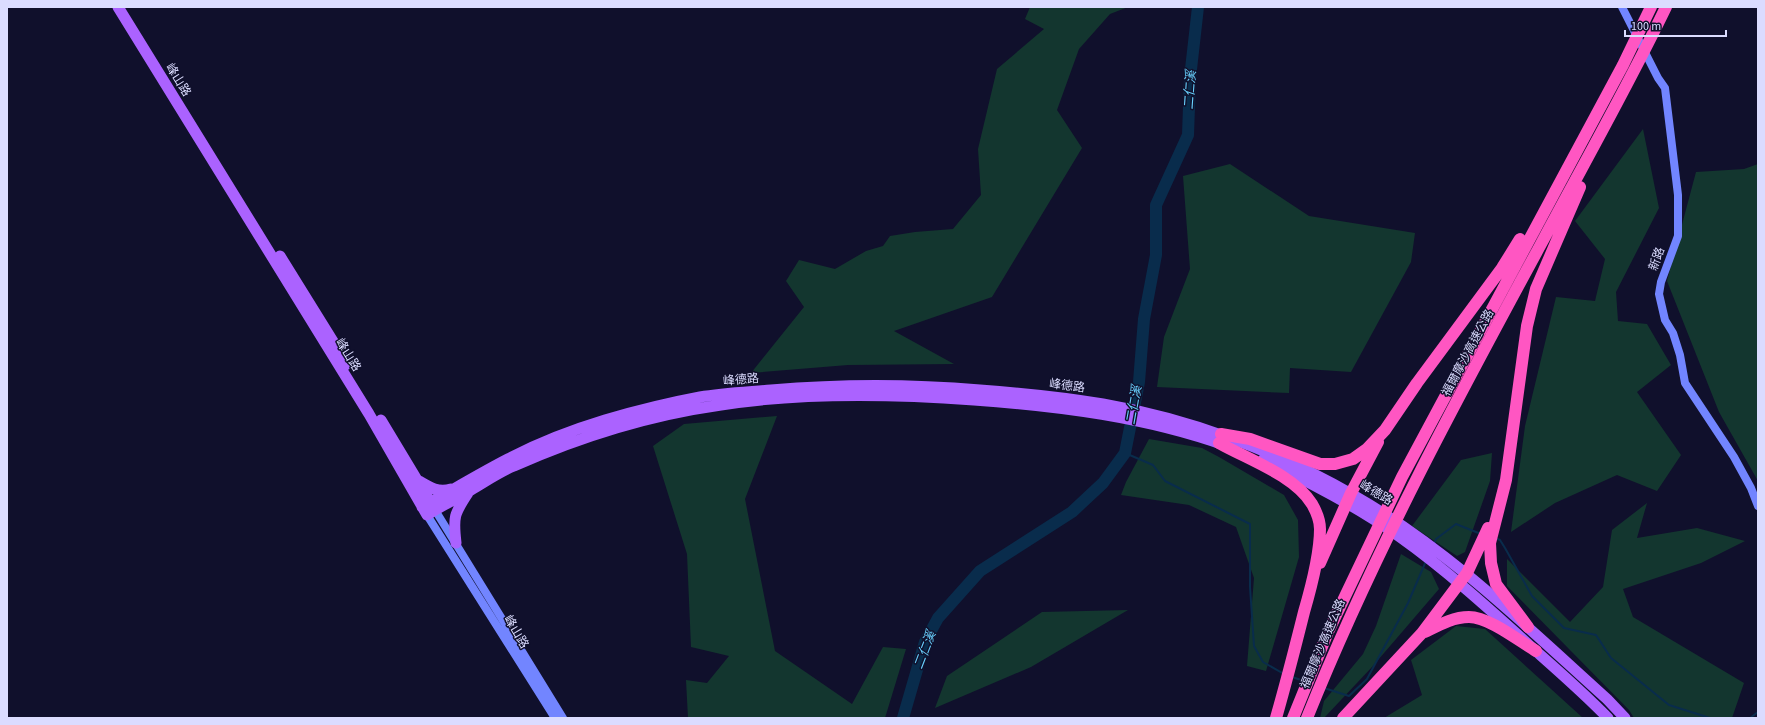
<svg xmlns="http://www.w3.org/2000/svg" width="1765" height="725" viewBox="0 0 1765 725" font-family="'Source Sans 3','Noto Sans TC',sans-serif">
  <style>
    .green { fill: #13362f }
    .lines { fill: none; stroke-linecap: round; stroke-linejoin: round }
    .stream { stroke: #092c4c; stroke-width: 2 }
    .river { stroke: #092c4c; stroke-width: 12 }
    .secondary { stroke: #7285ff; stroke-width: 8 }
    .primary { stroke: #ab62ff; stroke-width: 11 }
    .highway { stroke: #ff56c2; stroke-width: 12 }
    .labels { text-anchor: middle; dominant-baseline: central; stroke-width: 3; stroke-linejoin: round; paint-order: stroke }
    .street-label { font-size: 12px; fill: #dbdcff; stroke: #10102c }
    .water-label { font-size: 13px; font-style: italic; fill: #69d2ff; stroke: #10102c }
  </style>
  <rect width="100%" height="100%" fill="#10102c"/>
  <path class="green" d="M 1030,7 L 1128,7 L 1110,14 L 1079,49 L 1057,110 L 1082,148 L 992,297 L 894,331 L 954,364 L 848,365 L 751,373 L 804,307 L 786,281 L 799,260 L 835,269 L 866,251 L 883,246 L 890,236 L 915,232 L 953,229 L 981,195 L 978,149 L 997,69 L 1044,29 L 1025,19 Z
    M 1643,129 L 1659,208 L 1616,292 L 1618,321 L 1647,324 L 1671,365 L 1637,392 L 1681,455 L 1657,491 L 1617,475 L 1555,503 L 1511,532 L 1525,426 L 1556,297 L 1595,301 L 1605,259 L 1575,221 Z
    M 1230,164 L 1309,216 L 1415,233 L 1411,262 L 1351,372 L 1290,368 L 1289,393 L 1157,387 L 1164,337 L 1190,269 L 1183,176 Z
    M 1758,164 L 1758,481 L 1719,412 L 1667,281 L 1696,172 L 1744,169 Z
    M 777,416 L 745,499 L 775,651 L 852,704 L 883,647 L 906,649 L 885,718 L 688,718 L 686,680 L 707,683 L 729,656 L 691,647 L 687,554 L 653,446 L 684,424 Z
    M 1149,439 L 1202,448 L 1219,457 L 1284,495 L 1298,520 L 1299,557 L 1266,671 L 1247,666 L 1254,578 L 1236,527 L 1189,505 L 1121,495 L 1126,482 Z
    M 1492,453 L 1490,481 L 1465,552 L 1457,556 L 1412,526 L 1461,460 Z
    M 1647,503 L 1637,538 L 1697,528 L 1745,541 L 1701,563 L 1623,589 L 1633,617 L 1744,683 L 1732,718 L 1634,718 L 1629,710 L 1507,586 L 1507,559 L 1570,622 L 1603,587 L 1612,530 Z
    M 1401,554 L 1431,572 L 1439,589 L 1372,667 L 1324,718 L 1320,718 L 1324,701 L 1363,654 L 1376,626 Z
    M 1128,610 L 1031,667 L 935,708 L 947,676 L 1042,612 Z
    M 1456,626 L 1485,629 L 1583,718 L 1384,718 L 1422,695 L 1411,660 Z"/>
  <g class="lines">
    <path class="stream" d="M 1125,453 L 1153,465 L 1165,481 L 1250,524 L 1250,587 L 1254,646 L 1263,662 L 1284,674
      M 1495,538 L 1500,540 L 1505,548 L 1532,596 L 1564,628 L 1596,635 L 1611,658 L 1669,705 L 1710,718
      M 1434,544 L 1436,539 L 1456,524 L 1481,534
      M 1292,677 L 1304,681
      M 1324,688 L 1349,696 L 1367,679 L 1408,603 L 1426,561
      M 1750,718 L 1758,712"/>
    <path class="river" d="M 903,718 L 925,642 L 938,618 L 980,571 L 1072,512 L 1103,483 L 1125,453 L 1139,382 L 1144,319 L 1156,255 L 1156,205 L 1188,135 L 1190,78 L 1198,7"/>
    <path class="secondary" d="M 1622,7 L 1658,78 L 1665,88 L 1678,195 L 1678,236 L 1661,282 L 1659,294 L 1665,320 L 1673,333 L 1680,355 L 1685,383 L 1734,457 L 1751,488 L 1758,506
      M 435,510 L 563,718
      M 427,515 L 555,718"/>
    <path class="primary" d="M 118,7 L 369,414 L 427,515 C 441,506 456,499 471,490 C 485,482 499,472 514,466 C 579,437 650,415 721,405 C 803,392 891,394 974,400 C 1059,406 1146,417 1227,446
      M 280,256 L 347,364
      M 381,420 L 434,508
      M 1263,460 C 1310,482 1358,507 1400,537 C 1445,569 1487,607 1528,644 C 1555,668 1583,692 1608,718
      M 419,481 C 429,487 438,493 451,489
      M 422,507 C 451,491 479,474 508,459 C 538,443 572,430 605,420 C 636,411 668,403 700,397 C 723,393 748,392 771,390 C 841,384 910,384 980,390 C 1021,393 1062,397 1103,404 C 1189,419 1277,451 1353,495 C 1448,549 1526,626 1607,699 L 1625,718
      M 456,543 C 453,517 454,514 468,493"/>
    <path class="highway" d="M 1221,434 L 1250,439 L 1320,464 L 1335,464 L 1353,459 L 1367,449 L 1385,430 L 1417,383 L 1502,268 L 1520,239
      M 1219,443 C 1247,459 1294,475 1312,504 C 1316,511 1320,521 1320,529 C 1320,554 1311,588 1304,612 C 1295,648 1286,683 1276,718
      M 1320,563 L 1351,493 L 1378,442
      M 1528,627 L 1496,584 L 1491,563 L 1490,543 L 1506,480 L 1527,326 L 1536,289 L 1580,187
      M 1425,632 C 1439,625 1453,617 1469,617 C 1489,617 1519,641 1536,651
      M 1293,718 L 1328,632 L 1402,477 L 1623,65 L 1651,7
      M 1307,718 C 1373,554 1457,399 1541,244 C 1583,165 1627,88 1666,7
      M 1343,718 L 1422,633 L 1467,573 L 1488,528"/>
  </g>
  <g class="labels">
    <g class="street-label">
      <text transform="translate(178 80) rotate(58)">峰山路</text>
      <text transform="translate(1657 259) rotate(-70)">新路</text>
      <text transform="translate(1468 353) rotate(-62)">福爾摩沙高速公路</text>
      <text transform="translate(348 355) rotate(58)">峰山路</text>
      <text transform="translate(741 380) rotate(-5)">峰德路</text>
      <text transform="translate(1067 386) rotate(7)">峰德路</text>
      <text transform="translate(1376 493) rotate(31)">峰德路</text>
      <text transform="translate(516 632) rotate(59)">峰山路</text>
      <text transform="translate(1323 644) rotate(-67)">福爾摩沙高速公路</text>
    </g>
    <g class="water-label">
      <text transform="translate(1190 90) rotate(-86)">二仁溪</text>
      <text transform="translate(1134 405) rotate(-80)">二仁溪</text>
      <text transform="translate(925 650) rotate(-69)">二仁溪</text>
    </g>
  </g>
  <rect width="1765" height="725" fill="none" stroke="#dbdcff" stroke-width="16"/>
  <path d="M1625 30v6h101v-6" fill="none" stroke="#dbdcff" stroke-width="2"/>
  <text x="1631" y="30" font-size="12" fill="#dbdcff" stroke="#10102c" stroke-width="3" paint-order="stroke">100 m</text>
</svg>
